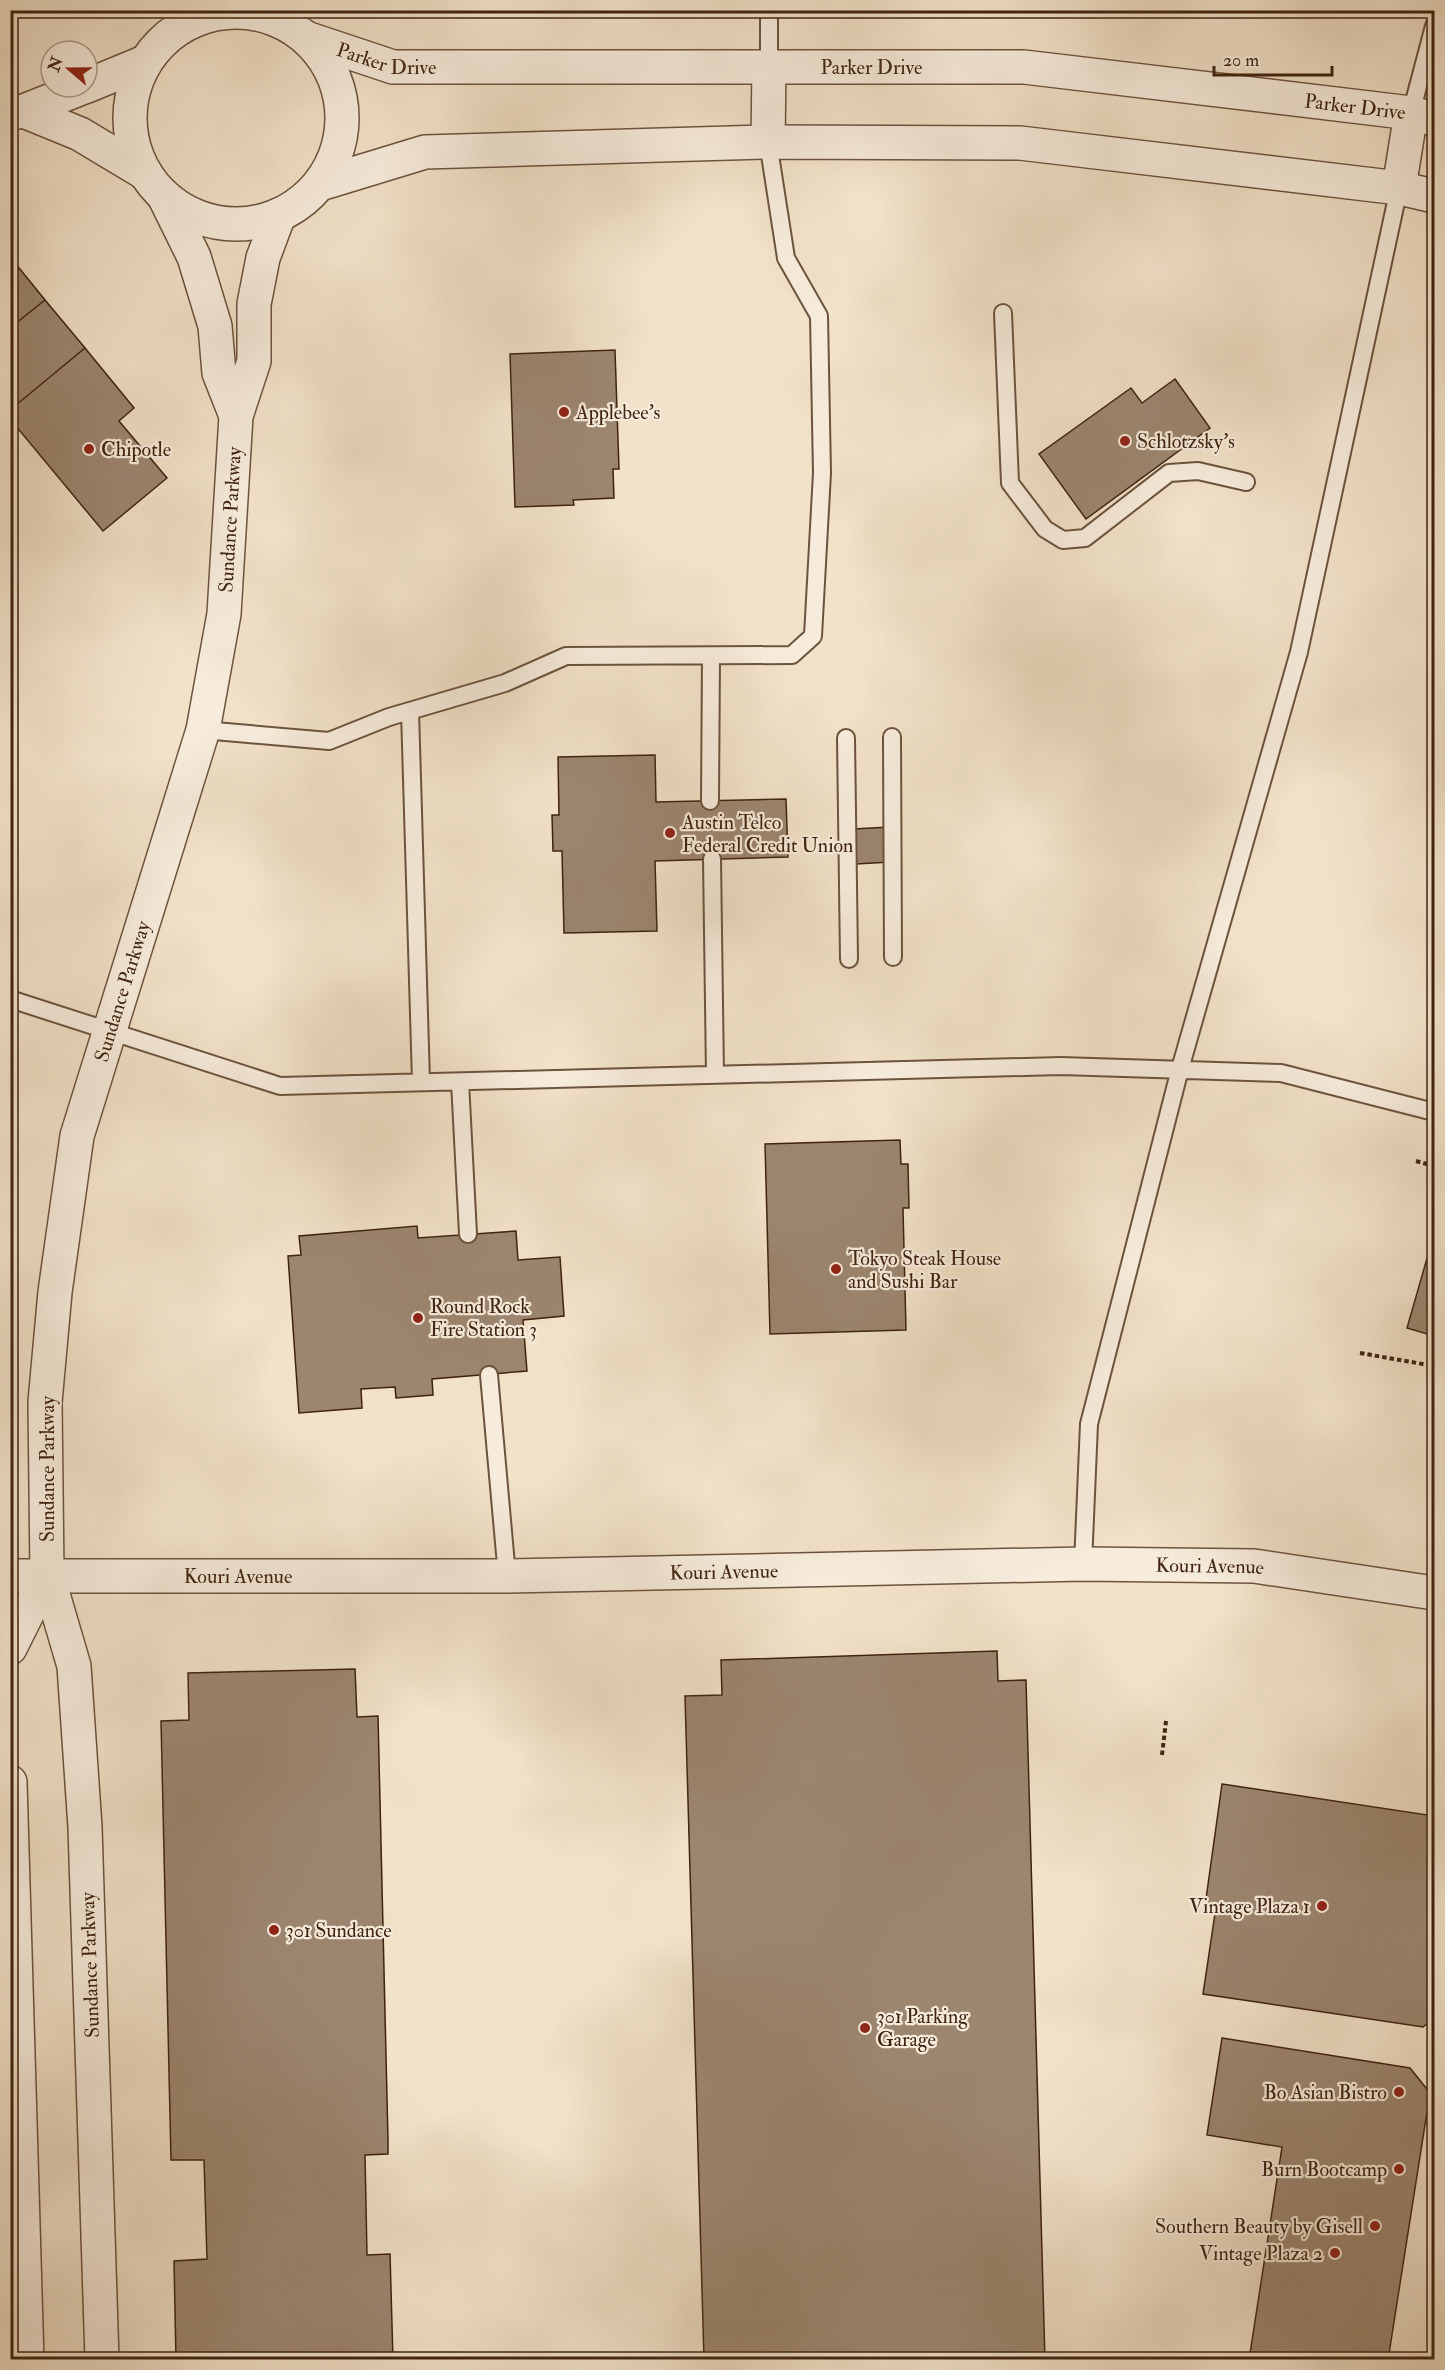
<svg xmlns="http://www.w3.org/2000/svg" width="1445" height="2370" viewBox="0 0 1445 2370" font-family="'IM FELL Double Pica',serif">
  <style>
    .building { fill: #9c8670; stroke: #3f2310; stroke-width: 1.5 }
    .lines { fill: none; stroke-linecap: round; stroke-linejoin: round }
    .service-casing { stroke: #6c533e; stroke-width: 20 }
    .minor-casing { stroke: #6c533e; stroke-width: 36 }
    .path { stroke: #3f2310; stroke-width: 4; stroke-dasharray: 4.5 3; stroke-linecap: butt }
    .service { stroke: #f7ecdc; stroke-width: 16 }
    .minor { stroke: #f7ecdc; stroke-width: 33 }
    .poi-dot { fill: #8f2418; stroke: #f7ecdc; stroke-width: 2 }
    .labels { text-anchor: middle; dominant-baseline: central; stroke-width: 4.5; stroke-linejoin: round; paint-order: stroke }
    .street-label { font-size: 20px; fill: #3f2310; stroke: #f7ecdc }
    .poi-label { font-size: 20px; fill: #3f2310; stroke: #f7ecdc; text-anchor: start }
  </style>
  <rect width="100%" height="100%" fill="#f2e2c9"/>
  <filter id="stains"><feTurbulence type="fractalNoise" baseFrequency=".00333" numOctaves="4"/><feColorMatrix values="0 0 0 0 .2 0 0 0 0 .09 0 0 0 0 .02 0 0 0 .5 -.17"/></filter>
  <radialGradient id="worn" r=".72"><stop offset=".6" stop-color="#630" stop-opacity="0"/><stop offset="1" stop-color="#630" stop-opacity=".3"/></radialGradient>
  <path class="building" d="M 15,263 L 45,300 L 10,328 L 10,266 Z
    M 45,300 L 85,348 L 10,410 L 10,328 Z
    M 85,348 L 134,408 L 119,421 L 167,478 L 103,531 L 10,419 L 10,410 Z
    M 615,350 L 619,469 L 613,469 L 614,498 L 573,500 L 574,505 L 515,507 L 510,354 Z
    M 1175,379 L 1210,428 L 1086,519 L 1039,454 L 1131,388 L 1142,403 Z
    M 655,755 L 656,802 L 786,799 L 788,857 L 655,861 L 657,931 L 564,933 L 562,851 L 553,851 L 552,815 L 559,815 L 558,757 Z
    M 889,827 L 891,862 L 856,864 L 854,829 Z
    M 900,1140 L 901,1164 L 908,1164 L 909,1208 L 903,1208 L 906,1330 L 770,1334 L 765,1144 Z
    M 417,1226 L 418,1238 L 516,1231 L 518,1260 L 560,1257 L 564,1316 L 523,1320 L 527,1371 L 432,1379 L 433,1395 L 396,1398 L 395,1387 L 361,1389 L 362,1408 L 299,1413 L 288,1256 L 301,1255 L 299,1236 Z
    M 1434,1234 L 1434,1336 L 1407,1328 Z
    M 997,1651 L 998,1681 L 1026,1680 L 1045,2360 L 704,2360 L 685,1696 L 722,1695 L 721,1660 Z
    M 355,1669 L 357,1717 L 378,1716 L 388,2140 L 388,2154 L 365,2155 L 367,2255 L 390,2254 L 393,2360 L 176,2360 L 174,2261 L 207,2259 L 204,2160 L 171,2160 L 161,1721 L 189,1720 L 188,1673 Z
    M 1222,1784 L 1427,1815 L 1434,1809 L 1434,2018 L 1423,2027 L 1203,1994 L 1216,1907 L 1205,1906 Z
    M 1222,2038 L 1410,2068 L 1430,2093 L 1388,2360 L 1249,2360 L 1282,2147 L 1207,2135 Z"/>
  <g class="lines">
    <g class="service-casing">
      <path id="service" d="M 769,66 L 769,10
        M 1411,113 L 1434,26
        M 1003,313 L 1010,483 L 1045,529 L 1063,540 L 1085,538 L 1169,473 L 1198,471 L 1246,482
        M 410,711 L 421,1082
        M 203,730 L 329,741 L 389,717 L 505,683 L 566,656 L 792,655 L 813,636 L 822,473 L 819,316 L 786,258 L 768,142
        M 892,737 L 893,957
        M 846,738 L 849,959
        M 710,801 L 711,656
        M 712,859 L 715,1075
        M 10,999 L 280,1086 L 1061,1066 L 1281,1073 L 1434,1112
        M 460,1082 L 468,1234
        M 489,1375 L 507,1576
        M 1083,1564 L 1089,1424 L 1180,1069 L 1299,652 L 1399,188"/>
    </g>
    <g class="minor-casing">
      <g id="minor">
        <circle cx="236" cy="118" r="106"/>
        <path id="s1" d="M 309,39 L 393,67 L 1024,67 L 1411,113 L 1434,119"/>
        <path d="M 87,86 L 145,62"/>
        <path d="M 24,111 L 80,134 L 145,173"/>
        <path d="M 12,113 L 24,111 L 84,87"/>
        <path d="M 768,142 L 769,66"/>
        <path d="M 320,184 L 425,152 L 768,142 L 1020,143 L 1399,188 L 1434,196"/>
        <path d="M 1399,188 L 1411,113"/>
        <path d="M 164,196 L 194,257 L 215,326 L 219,373 L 236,416"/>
        <path id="s2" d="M 10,1576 L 507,1576 L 1083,1564 L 1254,1566 L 1434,1593"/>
        <path d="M 10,1648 L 47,1574"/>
        <path d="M 10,1782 L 27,2360"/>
        <path id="s3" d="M 102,2360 L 85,1827 L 74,1666 L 47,1574 L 45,1402 L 55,1292 L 77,1136 L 203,730 L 224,614 L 236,416 L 254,361 L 254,304 L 263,258 L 279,215"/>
      </g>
    </g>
    <path class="path" d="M 1416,1161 L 1434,1166
      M 1360,1353 L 1434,1366
      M 1162,1755 L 1166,1721"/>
    <use href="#service" class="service"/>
    <use href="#minor" class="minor"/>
  </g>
  <g class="poi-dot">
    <circle cx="564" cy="412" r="6"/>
    <circle cx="1125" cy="441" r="6"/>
    <circle cx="89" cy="449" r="6"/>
    <circle cx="670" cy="833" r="6"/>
    <circle cx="836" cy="1269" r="6"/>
    <circle cx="418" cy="1318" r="6"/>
    <circle cx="1322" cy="1906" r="6"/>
    <circle cx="274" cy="1930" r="6"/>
    <circle cx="865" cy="2028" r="6"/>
    <circle cx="1399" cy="2092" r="6"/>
    <circle cx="1399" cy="2169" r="6"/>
    <circle cx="1375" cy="2226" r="6"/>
    <circle cx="1335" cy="2253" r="6"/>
  </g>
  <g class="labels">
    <g class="street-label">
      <text stroke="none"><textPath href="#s1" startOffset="81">Parker Drive</textPath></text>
      <text stroke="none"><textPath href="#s1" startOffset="567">Parker Drive</textPath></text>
      <text stroke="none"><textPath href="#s1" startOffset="1053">Parker Drive</textPath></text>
      <text stroke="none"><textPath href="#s3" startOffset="1868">Sundance Parkway</textPath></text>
      <text stroke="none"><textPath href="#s3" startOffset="1382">Sundance Parkway</textPath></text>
      <text transform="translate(47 1469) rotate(-90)">Sundance Parkway</text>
      <text stroke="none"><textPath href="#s2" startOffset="1200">Kouri Avenue</textPath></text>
      <text stroke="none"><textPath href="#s2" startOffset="714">Kouri Avenue</textPath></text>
      <text stroke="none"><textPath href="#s2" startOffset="228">Kouri Avenue</textPath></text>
      <text transform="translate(90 1965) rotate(-92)">Sundance Parkway</text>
    </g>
    <g class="poi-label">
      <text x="576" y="412">Applebee's</text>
      <text x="1137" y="441">Schlotzsky's</text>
      <text x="101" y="449">Chipotle</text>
      <text x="682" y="822">Austin Telco<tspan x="682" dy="23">Federal Credit Union</tspan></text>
      <text x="848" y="1258">Tokyo Steak House<tspan x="848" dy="23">and Sushi Bar</tspan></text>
      <text x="430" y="1306">Round Rock<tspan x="430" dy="23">Fire Station 3</tspan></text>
      <text x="1310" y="1906" text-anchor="end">Vintage Plaza 1</text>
      <text x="286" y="1930">301 Sundance</text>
      <text x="877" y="2016">301 Parking<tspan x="877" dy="23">Garage</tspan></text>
      <text x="1387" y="2092" text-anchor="end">Bo Asian Bistro</text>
      <text x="1387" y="2169" text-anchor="end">Burn Bootcamp</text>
      <text x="1363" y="2226" text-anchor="end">Southern Beauty by Gisell</text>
      <text x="1323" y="2253" text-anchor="end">Vintage Plaza 2</text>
    </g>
  </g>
  <rect width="1445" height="2370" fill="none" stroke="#f2e2c9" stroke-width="36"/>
  <rect x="12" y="12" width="1421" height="2346" fill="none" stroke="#3f2310" stroke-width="3"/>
  <rect x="18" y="18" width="1409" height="2334" fill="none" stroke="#3f2310" stroke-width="1.5"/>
  <g transform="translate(69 69) rotate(290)"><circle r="28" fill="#f7ecdc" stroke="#ad9c8a" stroke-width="1.5"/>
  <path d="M0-4.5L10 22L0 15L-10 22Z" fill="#8f2418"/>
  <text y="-9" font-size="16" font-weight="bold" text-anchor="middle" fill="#3f2310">N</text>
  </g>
  <path d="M1214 66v9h118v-9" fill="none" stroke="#3f2310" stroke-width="3"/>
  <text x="1223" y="66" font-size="18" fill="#3f2310" stroke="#f7ecdc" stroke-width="4.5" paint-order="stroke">20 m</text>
  <rect width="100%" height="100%" filter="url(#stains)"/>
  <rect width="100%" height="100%" fill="url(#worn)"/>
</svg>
